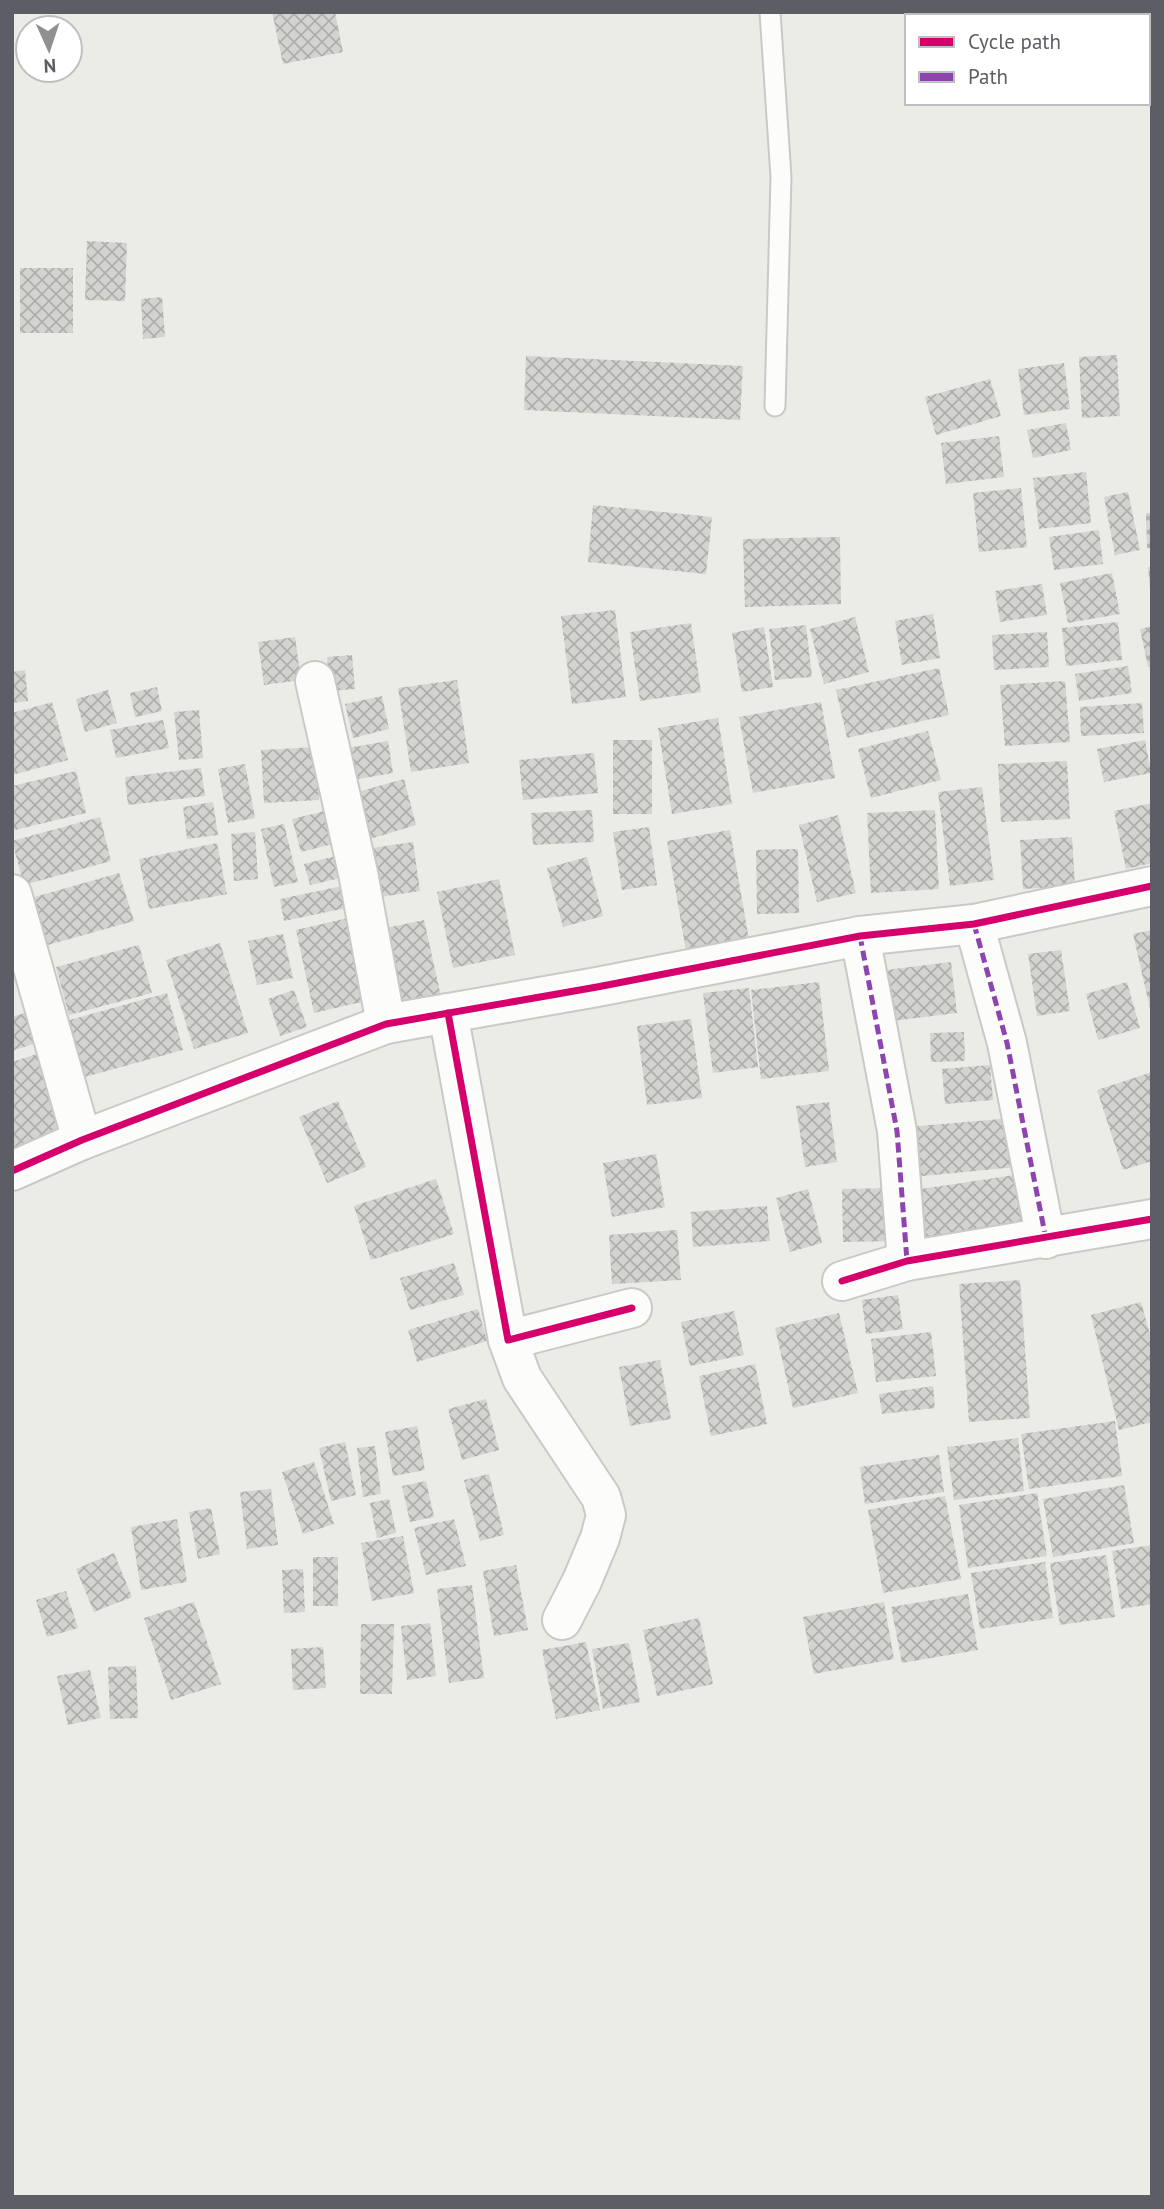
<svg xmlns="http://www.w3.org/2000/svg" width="1164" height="2209" viewBox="0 0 1164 2209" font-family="'PT Sans',sans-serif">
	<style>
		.building { fill: url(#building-cross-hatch) }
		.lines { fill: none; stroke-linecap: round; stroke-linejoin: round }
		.lane-casing { stroke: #c9c9c9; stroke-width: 23 }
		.street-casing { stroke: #c9c9c9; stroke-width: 42 }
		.lane { stroke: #fcfcfb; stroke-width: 19 }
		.street { stroke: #fcfcfb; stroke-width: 38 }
		.quiet { stroke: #8e44ad; stroke-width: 5; stroke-dasharray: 10 5; stroke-linecap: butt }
		.cycleway-casing { stroke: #fff; stroke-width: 11 }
		.cycleway { stroke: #d6006c; stroke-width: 7 }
	</style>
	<defs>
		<pattern id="building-cross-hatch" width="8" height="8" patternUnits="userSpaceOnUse" patternTransform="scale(1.75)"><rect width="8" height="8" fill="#d3d3d0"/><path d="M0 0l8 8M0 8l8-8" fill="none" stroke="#aeaeac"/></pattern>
	</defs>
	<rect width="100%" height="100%" fill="#ecece7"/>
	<g class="building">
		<path d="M272 12H335L343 52 283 64Z"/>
		<path d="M87 241 127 243 125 301 85 300Z"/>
		<rect x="20" y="268" width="53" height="65"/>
		<path d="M162 297 165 337 143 339 141 299Z"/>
		<path d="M1117 355 1120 416 1082 418 1079 357Z"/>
		<path d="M526 356 743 366 740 420 524 410Z"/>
		<path d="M1064 363 1070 409 1024 415 1018 369Z"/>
		<path d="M990 379 1001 416 936 435 925 397Z"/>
		<path d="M1066 423 1071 450 1033 458 1027 430Z"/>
		<path d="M999 436 1004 477 946 484 941 443Z"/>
		<path d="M1086 472 1091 523 1039 529 1033 478Z"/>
		<path d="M1021 488 1027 547 979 552 973 493Z"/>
		<path d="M1128 492 1140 550 1115 555 1104 497Z"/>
		<path d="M593 505 712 517 706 574 588 562Z"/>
		<path d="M1146 513H1152V548H1147Z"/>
		<path d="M1099 530 1103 564 1054 570 1049 537Z"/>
		<path d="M840 537 841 604 745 607 743 539Z"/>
		<path d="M1148 567H1152V589H1150Z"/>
		<path d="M1112 573 1120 614 1068 623 1060 583Z"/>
		<path d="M1042 584 1047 615 1000 622 995 591Z"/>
		<path d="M615 610 626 697 572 704 561 616Z"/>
		<path d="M933 614 940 658 902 665 895 621Z"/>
		<path d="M855 617 869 672 824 684 810 629Z"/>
		<path d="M1118 622 1122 660 1066 666 1062 628Z"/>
		<path d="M691 623 701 692 640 701 630 632Z"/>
		<path d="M806 625 812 677 775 680 769 629Z"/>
		<path d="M1152 626V667H1148L1140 629Z"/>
		<path d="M764 627 773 687 742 692 732 633Z"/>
		<path d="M1047 632 1049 667 994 670 992 635Z"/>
		<path d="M295 637 301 680 264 685 258 642Z"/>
		<path d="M352 655 355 689 330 691 327 657Z"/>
		<path d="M1128 666 1132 693 1079 701 1075 674Z"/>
		<path d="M939 668 949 715 847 738 836 690Z"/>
		<path d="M25 670 28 701 12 703V672Z"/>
		<path d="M457 680 469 763 411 772 398 688Z"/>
		<path d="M1065 681 1070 742 1005 746 1000 685Z"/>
		<path d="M157 687 162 711 135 717 130 693Z"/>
		<path d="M108 690 117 723 85 732 76 699Z"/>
		<path d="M382 696 389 729 353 738 345 704Z"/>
		<path d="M52 702 68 760 12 775V713Z"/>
		<path d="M821 702 835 778 753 793 739 717Z"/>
		<path d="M1142 703 1144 733 1081 736 1080 707Z"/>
		<path d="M199 710 203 758 179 760 174 712Z"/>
		<path d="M718 718 732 804 672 814 658 728Z"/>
		<path d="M163 720 169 748 116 758 110 730Z"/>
		<path d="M928 731 941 780 871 798 858 749Z"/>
		<rect x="613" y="740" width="39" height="74"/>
		<path d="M1145 740 1151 773 1104 782 1097 749Z"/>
		<path d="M388 741 393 773 341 782 336 750Z"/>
		<path d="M316 747 319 800 264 803 261 750Z"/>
		<path d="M594 753 598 793 523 800 519 760Z"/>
		<path d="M1067 761 1070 819 1001 822 998 764Z"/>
		<path d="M245 764 255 818 228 823 218 769Z"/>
		<path d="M201 768 205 796 128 805 125 777Z"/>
		<path d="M76 771 86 813 15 830 12 820V786Z"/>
		<path d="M404 779 416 825 357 843 343 796Z"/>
		<path d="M982 787 994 880 950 886 938 792Z"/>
		<path d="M213 802 218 835 187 839 183 807Z"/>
		<path d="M1152 803V863L1126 869 1114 811Z"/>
		<path d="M329 810 337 843 301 852 292 819Z"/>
		<path d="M592 810 594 842 533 845 531 813Z"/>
		<path d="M935 810 939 889 871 893 867 813Z"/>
		<path d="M838 815 856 893 817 902 799 825Z"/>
		<path d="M100 817 111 861 24 885 12 841Z"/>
		<path d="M284 824 298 882 274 887 261 829Z"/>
		<path d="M649 827 657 885 622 890 613 832Z"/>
		<path d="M730 830 749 940 686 951 667 841Z"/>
		<path d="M255 832 258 879 234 881 231 834Z"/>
		<path d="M1072 837 1075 886 1023 889 1020 840Z"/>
		<path d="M413 842 420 891 380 897 372 848Z"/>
		<path d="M217 843 227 894 149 909 139 859Z"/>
		<path d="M798 849 799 913 757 914 756 850Z"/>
		<path d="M340 855 345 877 310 885 304 864Z"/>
		<path d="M587 857 603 916 563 927 547 868Z"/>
		<path d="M119 873 134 921 37 948 24 900Z"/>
		<path d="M499 879 515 955 453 968 437 892Z"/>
		<path d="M347 885 351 907 284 921 280 899Z"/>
		<path d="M361 915 379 998 314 1013 296 930Z"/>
		<path d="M424 920 442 1001 393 1011 376 930Z"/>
		<path d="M1152 930V1013H1151L1133 934Z"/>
		<path d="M283 934 293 978 257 985 248 941Z"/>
		<path d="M220 943 248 1033 194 1049 166 960Z"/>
		<path d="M139 945 152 993 69 1015 56 967Z"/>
		<path d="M1061 950 1070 1011 1037 1016 1028 954Z"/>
		<path d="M951 962 957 1013 892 1021 886 970Z"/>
		<path d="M819 982 829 1071 761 1079 751 990Z"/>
		<path d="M1127 982 1140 1028 1098 1040 1086 994Z"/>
		<path d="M749 988 758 1067 713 1073 703 993Z"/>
		<path d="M294 990 307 1027 280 1036 268 999Z"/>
		<path d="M167 993 183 1050 74 1080 59 1023Z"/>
		<path d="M25 1013 36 1043 12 1051V1017Z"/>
		<path d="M691 1019 702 1098 647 1105 637 1026Z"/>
		<path d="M964 1032 965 1061 931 1062 930 1033Z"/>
		<path d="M40 1053 69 1138 16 1156 12 1144V1062Z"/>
		<path d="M990 1065 993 1100 945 1104 942 1069Z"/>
		<path d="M1152 1072V1161L1123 1170 1097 1090Z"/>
		<path d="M338 1101 366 1167 327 1183 299 1117Z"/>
		<path d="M829 1102 837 1162 805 1167 796 1106Z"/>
		<path d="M1013 1118 1017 1167 912 1177 908 1127Z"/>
		<path d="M656 1154 665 1207 612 1217 603 1163Z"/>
		<path d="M1021 1174 1029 1225 916 1242 908 1191Z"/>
		<path d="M436 1179 454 1234 371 1260 354 1206Z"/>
		<path d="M896 1188 897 1241 843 1242 842 1189Z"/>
		<path d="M808 1189 822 1243 790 1252 776 1198Z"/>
		<path d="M767 1206 770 1241 693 1247 691 1212Z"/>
		<path d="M677 1230 681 1280 612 1284 609 1235Z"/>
		<path d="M454 1263 464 1295 410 1310 400 1278Z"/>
		<path d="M1020 1280 1030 1418 969 1422 959 1284Z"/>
		<path d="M898 1295 903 1329 866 1334 862 1300Z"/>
		<path d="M1141 1302 1152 1342V1422L1119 1430 1091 1315Z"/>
		<path d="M478 1309 487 1341 417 1362 408 1330Z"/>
		<path d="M734 1311 744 1355 690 1366 681 1322Z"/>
		<path d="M839 1313 858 1393 793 1408 775 1328Z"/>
		<path d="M931 1332 936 1376 876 1382 871 1339Z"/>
		<path d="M660 1360 671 1419 630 1426 619 1367Z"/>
		<path d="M755 1364 767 1424 711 1436 699 1376Z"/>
		<path d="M933 1386 935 1408 882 1414 879 1394Z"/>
		<path d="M486 1399 499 1450 462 1460 448 1409Z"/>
		<path d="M1115 1421 1122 1476 1029 1489 1021 1434Z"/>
		<path d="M417 1426 425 1470 393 1476 385 1432Z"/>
		<path d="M1018 1438 1024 1491 954 1500 947 1447Z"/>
		<path d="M345 1442 356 1495 331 1501 319 1448Z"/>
		<path d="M375 1446 381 1494 363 1497 357 1448Z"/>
		<path d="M939 1455 944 1492 865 1504 860 1467Z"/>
		<path d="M314 1462 334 1524 303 1534 282 1472Z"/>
		<path d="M489 1474 504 1535 480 1541 464 1480Z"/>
		<path d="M426 1481 434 1517 410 1522 402 1486Z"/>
		<path d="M1124 1485 1134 1543 1053 1557 1043 1499Z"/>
		<path d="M271 1489 278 1545 247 1549 240 1492Z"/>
		<path d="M1037 1493 1047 1556 968 1568 959 1505Z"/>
		<path d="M945 1496 961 1579 883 1593 868 1510Z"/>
		<path d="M389 1499 396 1533 377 1538 370 1503Z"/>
		<path d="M211 1508 220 1554 198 1559 189 1512Z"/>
		<path d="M177 1519 187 1582 141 1590 131 1527Z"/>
		<path d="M454 1519 466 1566 426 1575 414 1528Z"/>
		<path d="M403 1536 414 1593 372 1601 361 1543Z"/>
		<path d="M1152 1545V1604L1121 1609 1112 1551Z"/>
		<path d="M114 1553 132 1597 94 1612 76 1569Z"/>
		<path d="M1106 1555 1115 1617 1060 1625 1050 1563Z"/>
		<rect x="313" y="1557" width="25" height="49"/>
		<path d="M1045 1562 1053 1618 980 1629 971 1573Z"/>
		<path d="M516 1565 528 1630 494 1636 483 1571Z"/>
		<path d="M303 1569 305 1612 284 1613 282 1570Z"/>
		<path d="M472 1585 484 1678 449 1683 437 1589Z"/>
		<path d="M66 1591 78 1628 47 1637 36 1600Z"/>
		<path d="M968 1594 978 1650 902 1663 891 1607Z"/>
		<path d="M194 1602 221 1684 171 1700 144 1618Z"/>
		<path d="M884 1602 894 1659 814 1674 803 1617Z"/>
		<path d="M699 1618 713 1684 657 1696 643 1630Z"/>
		<path d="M430 1623 436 1676 407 1680 401 1626Z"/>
		<path d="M361 1624H394L392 1694H360Z"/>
		<path d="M586 1642 600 1710 556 1719 542 1650Z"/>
		<path d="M629 1643 640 1702 603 1709 592 1649Z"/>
		<path d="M323 1647 326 1688 293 1690 291 1649Z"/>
		<path d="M136 1666 138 1718 110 1719 108 1667Z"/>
		<path d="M90 1670 101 1718 68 1725 57 1676Z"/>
	</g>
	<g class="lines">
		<g class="lane-casing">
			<path id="lane" d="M770 12 781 177 775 406"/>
		</g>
		<g class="street-casing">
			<g id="street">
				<path d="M315 681 358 873 386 1024"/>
				<path d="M12 894 82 1140"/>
				<path d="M974 924 1007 1043 1046 1239"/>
				<path d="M860 936 897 1131 907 1261"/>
				<path d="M448 1013 508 1340 632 1308"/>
				<path d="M12 1171 82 1140 386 1024 597 987 860 936 974 924 1152 886"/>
				<path d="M842 1281 907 1261 1152 1219"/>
				<path d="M508 1340 522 1378 601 1497 606 1515 600 1538 582 1581 562 1620"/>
			</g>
		</g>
		<use href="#lane" class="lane"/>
		<use href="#street" class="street"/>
		<g class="quiet">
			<path d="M974 924 1007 1043 1046 1239"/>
			<path d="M860 936 897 1131 907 1261"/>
		</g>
		<g class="cycleway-casing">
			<g id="cycleway">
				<path d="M448 1013 508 1340 632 1308"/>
				<path d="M12 1171 82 1140 386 1024 597 987 860 936 974 924 1152 886"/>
				<path d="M842 1281 907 1261 1152 1219"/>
			</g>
		</g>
		<use href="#cycleway" class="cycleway"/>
	</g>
	<rect width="1164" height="2209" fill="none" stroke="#5d5e65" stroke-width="28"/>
	<rect x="905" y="14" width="245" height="91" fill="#ffffff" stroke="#bebfc1" stroke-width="2"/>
	<rect x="919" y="37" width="35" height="10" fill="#d6006c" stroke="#bebfc1" stroke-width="2"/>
	<text x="968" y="49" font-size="21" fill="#5d5e65">Cycle path</text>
	<rect x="919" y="72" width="35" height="10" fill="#8e44ad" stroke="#bebfc1" stroke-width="2"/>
	<text x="968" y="84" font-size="21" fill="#5d5e65">Path</text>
	<g transform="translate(49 49) rotate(177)"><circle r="33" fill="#ffffff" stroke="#bebfc1" stroke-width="2"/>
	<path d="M0-5L12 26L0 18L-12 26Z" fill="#8f9092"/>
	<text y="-10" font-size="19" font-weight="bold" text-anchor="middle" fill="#5d5e65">N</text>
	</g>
</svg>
